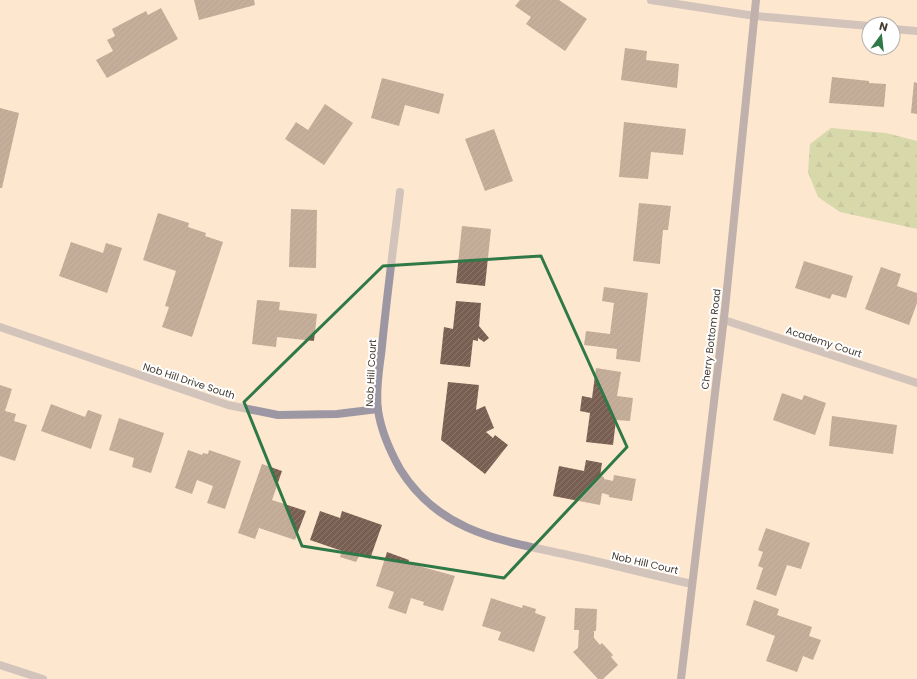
<svg xmlns="http://www.w3.org/2000/svg" width="917" height="679" viewBox="0 0 917 679" font-family="Poppins,sans-serif">
	<style>
		.forest { fill: url(#forest-firs) }
		.building { fill: url(#building-hatch) }
		.lines { fill: none; stroke-linecap: round; stroke-linejoin: round }
		.minor { stroke: #9d97a3; stroke-width: 8 }
		.secondary { stroke: #786f80; stroke-width: 8 }
		.marked { fill: none; stroke: #2e7947; stroke-width: 3; stroke-linejoin: round }
		.labels { text-anchor: middle; dominant-baseline: central; stroke-width: 4; stroke-linejoin: round; paint-order: stroke }
		.street-label { font-size: 10px; fill: #433a30; stroke: #fff }
	</style>
	<defs>
		<pattern id="forest-firs" width="22" height="20" patternUnits="userSpaceOnUse"><rect width="22" height="20" fill="#acc77e"/><path d="M5 1l3.5 6h-7zM16 11l3.5 6h-7z" fill="#8ea368"/></pattern>
		<pattern id="building-hatch" width="6" height="6" patternUnits="userSpaceOnUse"><rect width="6" height="6" fill="#795f51"/><path d="M-1 1l2-2M0 6l6-6M5 7l2-2" fill="none" stroke="#8c786d"/></pattern>
	</defs>
	<rect width="100%" height="100%" fill="#fde7cf"/>
	<path class="forest" d="M831 128 886 133 917 141V229L840 212 818 197 808 172 810 144Z"/>
	<g class="building">
		<path d="M194 0H254L255 5 199 20Z"/>
		<path d="M520 0H559L587 19 565 51 526 24 531 17 515 6Z"/>
		<path d="M161 8 178 39 107 78 96 60 113 51 107 40 115 36 112 29 146 11 148 15Z"/>
		<path d="M625 48 647 51 646 60 679 64 677 88 621 80Z"/>
		<path d="M832 77 869 81V83L886 84 884 107 829 103Z"/>
		<path d="M382 78 444 94 439 114 405 105 399 126 371 118Z"/>
		<path d="M914 82 917 83V114L911 113Z"/>
		<path d="M325 104 353 123 324 165 285 139 296 122 308 130Z"/>
		<path d="M0 108 19 113 2 188H0Z"/>
		<path d="M624 122 686 129 683 155 651 152 648 179 619 177Z"/>
		<path d="M494 129 513 181 485 191 465 139Z"/>
		<path d="M639 203 671 206 668 230H663L660 264 633 261Z"/>
		<path d="M291 209 317 210 316 268 289 267Z"/>
		<path d="M158 213 189 223 188 227 206 233 205 236 223 242 192 337 162 327 169 307 165 306 176 271 143 260Z"/>
		<path d="M462 226 491 229 485 286 456 283Z"/>
		<path d="M71 242 103 253 106 243 122 248 107 293 59 276Z"/>
		<path d="M804 261 853 276 846 298 832 294 830 299 795 288Z"/>
		<path d="M881 267 901 274 897 286 917 293V303L909 325 865 309Z"/>
		<path d="M604 287 648 293 640 362 616 359 617 349 584 345 586 331 610 334 614 303 602 301Z"/>
		<path d="M257 300 280 302 279 310 317 314 314 341 277 337 276 347 252 344Z"/>
		<path d="M456 301 481 303 479 326 489 338 484 342 478 338V341L473 340 470 367 440 364 444 327 453 329Z"/>
		<path d="M596 368 621 372 617 396 633 398 630 421 616 420 613 445 586 442 590 413 580 411 582 396 592 398Z"/>
		<path d="M448 382 479 385 476 410 485 406 494 428 486 432 493 438 495 435 508 445 485 474 441 440Z"/>
		<path d="M0 385 12 389 5 411 16 414 14 421 27 425 15 461 0 456Z"/>
		<path d="M782 393 802 400 804 395 826 403 815 435 773 420Z"/>
		<path d="M51 404 85 417 88 410 102 415 91 449 41 431Z"/>
		<path d="M832 416 897 425 893 454 829 446Z"/>
		<path d="M119 418 164 433 151 473 132 467 134 458 109 450Z"/>
		<path d="M188 450 202 455 203 453 208 454 209 450 241 461 225 509 207 503 213 486 197 480 192 494 175 488Z"/>
		<path d="M586 460 602 463 600 476 604 477V479L613 481 614 475 636 479 632 501 609 497V495L602 493 600 505 553 496 559 466 584 471Z"/>
		<path d="M262 464 282 471 272 500 306 511 295 540 259 528 255 539 238 533Z"/>
		<path d="M320 511 340 518 342 511 382 525 370 559 359 556 356 562 340 557 342 551 310 540Z"/>
		<path d="M766 528 810 543 801 569 787 565 776 596 756 589 763 568 758 566 763 552 758 550Z"/>
		<path d="M387 552 409 560 408 563 455 576 443 611 423 605 424 602 411 598 406 614 388 608 394 592 376 586Z"/>
		<path d="M491 598 522 608 523 605 536 609 535 613 546 617 534 652 498 640 501 632 482 626Z"/>
		<path d="M754 600 779 609 777 615 812 627 809 636 821 640 813 660 803 656 797 672 766 661 775 636 746 625Z"/>
		<path d="M575 608 597 609 596 631H594V638L600 645 602 643 613 655 611 657 618 665 603 679H598L573 652 578 648 579 630H574Z"/>
	</g>
	<g class="lines">
		<g class="minor">
			<path d="M651 0 755 16 869 26"/>
			<path d="M893 29 917 31"/>
			<path d="M400 192C394 243 387 294 382 346 380 366 375 389 378 410 381 431 390 451 400 469 440 534 505 541 573 556 613 565 652 575 692 584"/>
			<path d="M724 320 917 383"/>
			<path d="M0 327 228 405 278 415 337 414 378 409"/>
			<path d="M0 665 43 679"/>
		</g>
		<path class="secondary" d="M681 679 725 309 756 0"/>
	</g>
	<path d="M0 0H917V679H0ZM541 256 627 447 504 578 302 546 244 402 383 266Z" fill="#fde7cf" fill-opacity=".55" fill-rule="evenodd"/>
	<path class="marked" d="M541 256 627 447 504 578 302 546 244 402 383 266Z"/>
	<g class="labels">
		<g class="street-label">
			<text transform="translate(711 339) rotate(-83)">Cherry Bottom Road</text>
			<text transform="translate(824 342) rotate(18)">Academy Court</text>
			<text transform="translate(371 373) rotate(-87)">Nob Hill Court</text>
			<text transform="translate(189 381) rotate(18)">Nob Hill Drive South</text>
			<text transform="translate(645 563) rotate(13)">Nob Hill Court</text>
		</g>
	</g>
	<g transform="translate(881 36) rotate(15)"><circle r="19" fill="#ffffff" stroke="#b4b0ac"/>
	<path d="M0-3L7 15L0 10L-7 15Z" fill="#2e7947"/>
	<text y="-6" font-size="11" font-weight="bold" text-anchor="middle" fill="#433a30">N</text>
	</g>
</svg>
